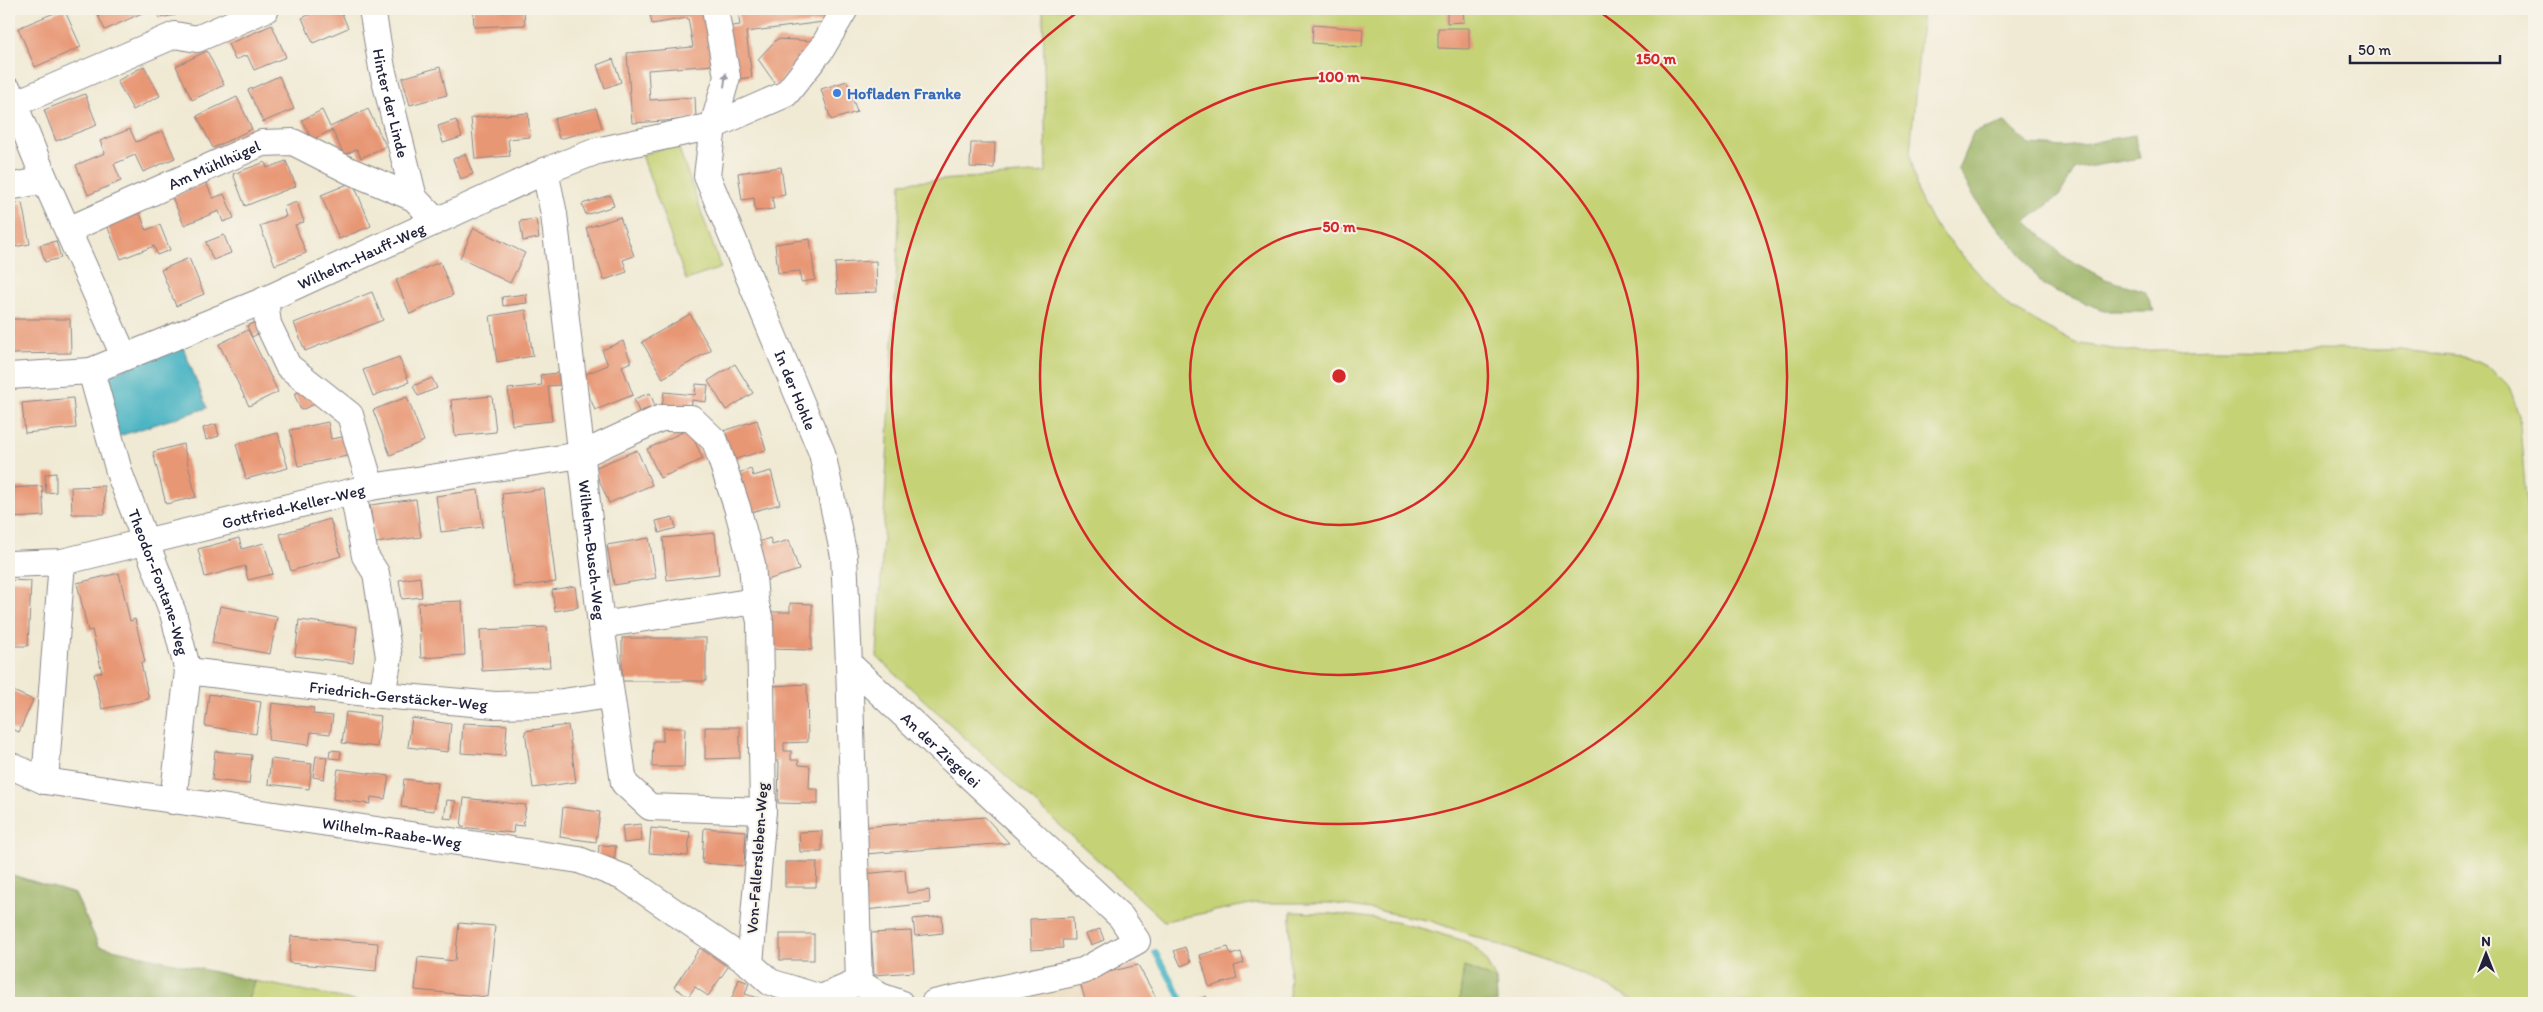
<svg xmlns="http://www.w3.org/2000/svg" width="2543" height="1012" viewBox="0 0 2543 1012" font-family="Itim,sans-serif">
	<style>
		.built { fill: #e9d9ba }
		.green { fill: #c5d274; stroke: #747a58 }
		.forest { fill: #9cb466; stroke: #5f6b50 }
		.water { fill: #46b3c2; stroke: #346a7e }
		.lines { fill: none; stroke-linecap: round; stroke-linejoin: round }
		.stream { stroke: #46b3c2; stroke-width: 6 }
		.building { fill: #e89774 }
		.minor-casing { stroke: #898688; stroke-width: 28 }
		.minor { stroke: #fff; stroke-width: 26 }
		.oneway { fill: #9c9ca7 }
		.ring { fill: none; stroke: #d62828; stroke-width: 2.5 }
		.shop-dot { fill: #3f7fe0; stroke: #f7f3e8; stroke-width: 2 }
		.labels { text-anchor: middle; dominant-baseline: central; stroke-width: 4; stroke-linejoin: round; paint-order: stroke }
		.shop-label { font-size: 16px; font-weight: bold; fill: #366cbe; stroke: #f7f3e8; text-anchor: start }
		.street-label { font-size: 16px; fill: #22223b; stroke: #f7f3e8 }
		.centre { fill: #d62828; stroke: #f7f3e8; stroke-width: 2.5 }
		.ring-label { font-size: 15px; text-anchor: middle; font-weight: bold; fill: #d62828; stroke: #f7f3e8; stroke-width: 4; stroke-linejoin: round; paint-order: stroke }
	</style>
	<rect width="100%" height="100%" fill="#f7f3e8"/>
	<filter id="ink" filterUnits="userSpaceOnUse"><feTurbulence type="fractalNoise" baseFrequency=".02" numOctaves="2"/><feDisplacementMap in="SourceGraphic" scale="10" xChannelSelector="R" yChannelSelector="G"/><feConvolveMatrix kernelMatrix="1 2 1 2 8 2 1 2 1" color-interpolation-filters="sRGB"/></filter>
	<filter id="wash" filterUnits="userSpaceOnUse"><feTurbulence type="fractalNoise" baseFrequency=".0096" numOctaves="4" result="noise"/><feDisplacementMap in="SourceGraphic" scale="20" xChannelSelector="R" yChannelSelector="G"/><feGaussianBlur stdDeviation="1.12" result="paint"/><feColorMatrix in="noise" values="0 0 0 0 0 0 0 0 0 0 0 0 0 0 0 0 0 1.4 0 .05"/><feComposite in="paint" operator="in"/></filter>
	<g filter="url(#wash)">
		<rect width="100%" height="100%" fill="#f0ead4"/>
		<path class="built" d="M1138 965 1159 1003H993L1069 988 1067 982Z"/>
		<g class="green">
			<path d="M1043 9H1942L1941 12 1923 9 1910 153 1918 194 1932 222 2009 307 2075 343 2126 351 2218 348 2400 350 2463 356 2491 368 2507 384 2519 415 2534 595V1003H1640L1584 975 1431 921 1370 909 1330 903H1256L1164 921 877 657 901 183 1046 172Z"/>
			<path d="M677 143 721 268 686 280 642 155Z"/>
			<path d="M1291 912C1343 913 1397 919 1447 936 1454 938 1465 940 1472 945 1484 954 1489 967 1496 980L1464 966 1459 1003H1289Z"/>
			<path d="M254 981 367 1003H247Z"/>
		</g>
		<g class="forest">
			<path d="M2005 122 2030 145 2066 147 2134 135 2140 158 2075 169 2059 196 2026 221 2064 257 2105 279 2145 291 2154 311H2105L2044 286 2019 252 1981 208 1958 169 1973 133Z"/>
			<path d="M9 874 75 894 99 946 254 981 247 1003H9Z"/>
			<path d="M1464 966 1496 980 1497 1003H1459Z"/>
		</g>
		<path class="water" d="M183 347 207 408 119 436 106 389 112 373Z"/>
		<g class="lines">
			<path class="stream" d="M1155 952 1184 1003"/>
		</g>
		<g id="blocks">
			<g class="building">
				<path d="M64 9 81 47 35 67 18 28Z"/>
				<path d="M95 9H143L144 12 105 30Z"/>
				<path d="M157 9H175L176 15 159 18Z"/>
				<path d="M322 9H340L348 28 313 43 302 18Z"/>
				<path d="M473 9H524L525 25 474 27Z"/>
				<path d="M649 9H706L715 65 648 70 650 100 695 97 696 119 632 123 627 53 693 47 688 18 652 24Z"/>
				<path d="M756 9H829L831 21 746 32 752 77 732 80 725 27 740 25 738 11Z"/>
				<path d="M893 9H905L899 14Z"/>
				<path d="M1447 9H1463L1464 22 1447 23Z"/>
				<path d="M272 25 286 57 254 70 247 55 235 60 228 44Z"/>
				<path d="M1313 25 1363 29 1362 47 1312 43Z"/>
				<path d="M1438 28H1469V49L1438 48Z"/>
				<path d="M777 39 814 41 777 86 758 59Z"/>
				<path d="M207 51 224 85 192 100 176 66Z"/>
				<path d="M613 59 621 82 605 88 597 65Z"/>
				<path d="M144 66 160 96 133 110 117 81Z"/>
				<path d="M440 67 447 95 410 105 402 78Z"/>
				<path d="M279 76 294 109 263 122 248 90Z"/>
				<path d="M847 81 857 112 831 120 821 89Z"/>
				<path d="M85 94 97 125 56 141 44 110Z"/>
				<path d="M237 97 252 129 213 148 197 116Z"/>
				<path d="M596 108 602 128 559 139 554 119Z"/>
				<path d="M368 109 386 146 361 158 357 149 344 155 332 130 312 140 302 120 322 110 330 127Z"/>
				<path d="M528 113 530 137 508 139 510 156 475 159 471 118Z"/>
				<path d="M456 120 462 137 443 143 438 126Z"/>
				<path d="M130 129 136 142 163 131 175 158 143 172 135 155 114 164 121 181 88 195 76 165 105 153 100 141Z"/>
				<path d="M971 143H995L994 168 970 167Z"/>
				<path d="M465 154 473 174 461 179 453 159Z"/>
				<path d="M286 161 296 186 245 206 233 174 265 162 267 168Z"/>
				<path d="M781 167 785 195 772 197 774 209 755 211 754 198 742 200 738 173Z"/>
				<path d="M353 182 371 226 339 239 321 195Z"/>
				<path d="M206 183 213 198 224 194 234 218 223 222 219 211 184 225 172 197Z"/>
				<path d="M610 195 614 206 586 215 582 204Z"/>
				<path d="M297 202 304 222 295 225 306 253 275 265 260 226 286 216 283 207Z"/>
				<path d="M22 203 30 244 9 248V205Z"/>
				<path d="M140 213 146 230 160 225 170 250 157 255 154 246 121 259 107 226Z"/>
				<path d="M620 217 634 256 623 260 627 272 604 280 586 228Z"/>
				<path d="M536 219 539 238 523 241 520 221Z"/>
				<path d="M474 228 525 253 510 283 460 258Z"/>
				<path d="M224 235 231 253 213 260 206 242Z"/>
				<path d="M810 239 815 280 801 282 800 271 778 273 775 244Z"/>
				<path d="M56 241 61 258 45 262 40 245Z"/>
				<path d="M189 258 204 294 176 306 161 270Z"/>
				<path d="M876 261 877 292 837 294 835 263Z"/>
				<path d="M440 262 453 295 410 314 396 280Z"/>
				<path d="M372 292 383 320 305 351 294 323Z"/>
				<path d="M526 294 527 303 503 306 502 297Z"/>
				<path d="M526 310 533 356 497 362 490 316Z"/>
				<path d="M690 314 711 350 663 378 642 342Z"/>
				<path d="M9 319H70L71 353 9 354Z"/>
				<path d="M258 321 262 332 252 337 247 326Z"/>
				<path d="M248 330 278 392 249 406 219 344Z"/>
				<path d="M623 341 631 362 622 366 633 395 595 410 581 376 608 365 602 350Z"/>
				<path d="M399 357 409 382 373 396 363 370Z"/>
				<path d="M735 364 753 393 726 410 708 381Z"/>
				<path d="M558 373 560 385 548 386 552 421 512 425 508 389 542 385 540 375Z"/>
				<path d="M432 378 437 388 418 396 413 386Z"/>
				<path d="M696 384 708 385 706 402 692 400 691 410 662 407 664 392 695 395Z"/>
				<path d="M309 387 317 403 301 410 294 394Z"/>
				<path d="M650 393 655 406 639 412 634 399Z"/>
				<path d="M492 396 496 432 455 436 451 400Z"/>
				<path d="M407 397 424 441 390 455 373 410Z"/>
				<path d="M73 398 76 428 25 433 22 403Z"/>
				<path d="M757 420 766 450 729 461 720 432Z"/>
				<path d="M328 422 331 439 348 436 352 455 298 466 290 430Z"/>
				<path d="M216 424 219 436 206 440 203 428Z"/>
				<path d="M689 429 703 459 660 478 647 449Z"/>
				<path d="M278 433 288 468 246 479 236 444Z"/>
				<path d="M183 444 196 497 166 504 153 452Z"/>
				<path d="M637 450 652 485 609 503 594 468Z"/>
				<path d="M751 469 753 476 771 471 780 504 747 513 730 475Z"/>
				<path d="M56 473V492L46 493 45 474Z"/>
				<path d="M42 486 44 516 12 518 10 488Z"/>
				<path d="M104 486 105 514H72L71 487Z"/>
				<path d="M544 489 556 582 514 587 502 494Z"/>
				<path d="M478 490 483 527 441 532 436 496Z"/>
				<path d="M416 499 421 537 375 543 370 505Z"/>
				<path d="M673 517 676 528 659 533 656 521Z"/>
				<path d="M330 519 341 556 291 571 280 534Z"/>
				<path d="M715 533 719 574 667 580 663 538Z"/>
				<path d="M239 538 242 549 264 543 273 574 248 580 245 566 205 577 198 549Z"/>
				<path d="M649 538 656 578 614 585 607 545Z"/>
				<path d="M770 538 772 545 789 540 799 570 767 580 755 543Z"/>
				<path d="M119 573 130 621 135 619 145 662 141 663 149 699 102 709 94 674 102 672 92 630 88 631 77 583Z"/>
				<path d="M420 577 422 597 402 599 399 580Z"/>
				<path d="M9 580 31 581 28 646H9Z"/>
				<path d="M575 586 578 607 555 611 552 590Z"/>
				<path d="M462 601 465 655 421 658 418 603Z"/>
				<path d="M790 603 812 604V650L767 649V612H790Z"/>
				<path d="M220 606 277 617 270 654 212 643Z"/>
				<path d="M299 620 357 627 353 663 295 656Z"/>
				<path d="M547 627 550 667 482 671 480 630Z"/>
				<rect x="622" y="638" width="84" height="43"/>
				<path d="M807 684 808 742 784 743V751H791V760H798L799 765 810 766 809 789H818V804L778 803 779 761H768L772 686Z"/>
				<path d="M9 689 33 700 19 732 9 728Z"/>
				<path d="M209 694 261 702 256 734 205 726Z"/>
				<path d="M272 703 314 708 313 714 333 716 330 734 311 732 309 745 268 740Z"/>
				<path d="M346 712 381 716 377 747 342 743Z"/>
				<path d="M412 718 451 724 448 752 408 747Z"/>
				<path d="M463 723 507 725 505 756 461 753Z"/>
				<path d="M568 725 576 782 533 788 525 731Z"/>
				<path d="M705 727H740V758L705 759Z"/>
				<path d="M663 728H685L684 767H652L653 741H663Z"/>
				<path d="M330 750 341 751 340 759 329 758Z"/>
				<path d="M215 751 252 755 249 784 212 780Z"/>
				<path d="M316 756 327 757 324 779 313 777Z"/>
				<path d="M271 759 312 764 309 789 268 784Z"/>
				<path d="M338 769 389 776 385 799 371 797 370 804 333 799Z"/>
				<path d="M404 779 438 783 434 811 401 807Z"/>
				<path d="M464 798 526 805 523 826 514 825 513 833 461 827Z"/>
				<path d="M447 800 456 801 453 819 444 818Z"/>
				<path d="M563 807 600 812 596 842 560 837Z"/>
				<path d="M985 817 1009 843 865 854 863 827Z"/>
				<path d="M641 824 642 841 624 843 622 826Z"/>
				<path d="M651 828 690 832 688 856 649 853Z"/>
				<path d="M704 828 746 831 744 866 702 863Z"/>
				<path d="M822 831V852H800L799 832Z"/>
				<path d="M599 845 616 846 614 862 598 861Z"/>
				<path d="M785 862H817L816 887H785Z"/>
				<path d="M905 870 907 893 929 890 930 903 866 910 862 874Z"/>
				<path d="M942 916 943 933 915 936 913 919Z"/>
				<path d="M1073 917 1074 940H1062L1063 948 1031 950 1030 919Z"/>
				<path d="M459 923 495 926 488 997 415 990 418 957 455 961Z"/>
				<path d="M1100 929 1104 940 1091 945 1086 934Z"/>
				<path d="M911 931 914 972 874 975 871 933Z"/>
				<rect x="780" y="934" width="34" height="26"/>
				<path d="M291 936 378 943 376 971 289 963Z"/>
				<path d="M1185 947 1191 962 1181 966 1174 951Z"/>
				<path d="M1228 947 1231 955 1241 952 1244 963 1234 966 1237 979 1209 987 1200 955Z"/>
				<path d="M700 948 728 967 708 996 695 987 688 997 674 987Z"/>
				<path d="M1138 965 1159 1003H1086L1079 979Z"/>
				<path d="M739 979 749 983 745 994 765 1000 764 1003H730Z"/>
				<path d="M1206 996 1210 1003H1200L1198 1000Z"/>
			</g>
		</g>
	</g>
	<g filter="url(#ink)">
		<use href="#blocks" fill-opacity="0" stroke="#898688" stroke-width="1"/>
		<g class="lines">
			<g class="minor-casing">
				<g id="minor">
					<path id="s1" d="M372 9 382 68 414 198"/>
					<path id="s2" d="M715 9 727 77 713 126 707 176 822 453 844 556 849 664"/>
					<path d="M9 91 45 180 124 356"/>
					<path d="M14 104 175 35 197 39 266 9"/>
					<path id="s3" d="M545 171 554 214 601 625 624 783 650 807 763 811"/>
					<path d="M9 187 45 180"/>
					<path id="s4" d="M68 230 262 143 293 142 348 170 414 198 436 221"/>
					<path d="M265 300 268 324 288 366 350 415 371 487"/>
					<path id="s5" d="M91 371 120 475 173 613 188 671 173 801"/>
					<path id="s6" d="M9 376 91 371 265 300 545 171 597 151 713 126 786 94 821 50 845 9"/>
					<path d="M353 492 365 556 376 573 389 657 382 695"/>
					<path id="s7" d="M9 564 62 562 371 487 581 455 661 418H691L715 441 737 507 752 564 755 601 760 621 763 811 750 964"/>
					<path d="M601 625 755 601"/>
					<path id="s8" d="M188 671 382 695 495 705 549 704 610 695"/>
					<path id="s9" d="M9 765 45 781 579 860 625 878 750 964 770 982 821 998 859 982"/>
					<path d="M45 781 62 562"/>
					<path id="s10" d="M859 982 849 664 1121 917 1137 941 1083 971 934 1003"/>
					<path d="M859 982 880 996 900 1003"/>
				</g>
			</g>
			<use href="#minor" class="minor"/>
		</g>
		<defs><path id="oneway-solid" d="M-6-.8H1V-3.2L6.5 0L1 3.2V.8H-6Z" transform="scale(1.25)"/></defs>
		<use class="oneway" href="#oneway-solid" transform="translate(725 80) rotate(-82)"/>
	</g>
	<g class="ring">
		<circle cx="1339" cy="376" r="149"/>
		<circle cx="1339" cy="376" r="299"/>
		<path d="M1596 9A448 448 0 1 1 1082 9"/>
	</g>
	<circle class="shop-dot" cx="837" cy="93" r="5"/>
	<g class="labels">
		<g class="shop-label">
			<text x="847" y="93">Hofladen Franke</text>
		</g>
		<g class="street-label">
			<text stroke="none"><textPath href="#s1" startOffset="96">Hinter der Linde</textPath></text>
			<text stroke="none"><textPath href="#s4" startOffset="160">Am Mühlhügel</textPath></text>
			<text stroke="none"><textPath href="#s6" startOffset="376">Wilhelm-Hauff-Weg</textPath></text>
			<text stroke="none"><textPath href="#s2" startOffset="402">In der Hohle</textPath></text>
			<text stroke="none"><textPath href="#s7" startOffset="291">Gottfried-Keller-Weg</textPath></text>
			<text stroke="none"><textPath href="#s3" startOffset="382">Wilhelm-Busch-Weg</textPath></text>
			<text stroke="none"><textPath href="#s5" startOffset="222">Theodor-Fontane-Weg</textPath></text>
			<text stroke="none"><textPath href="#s8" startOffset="212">Friedrich-Gerstäcker-Weg</textPath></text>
			<text stroke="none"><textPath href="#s10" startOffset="444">An der Ziegelei</textPath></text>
			<text stroke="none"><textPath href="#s9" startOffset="390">Wilhelm-Raabe-Weg</textPath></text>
			<text transform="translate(757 858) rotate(-86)">Von-Fallersleben-Weg</text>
		</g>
	</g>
	<circle cx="1339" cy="376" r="8" class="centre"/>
	<g class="ring-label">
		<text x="1656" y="64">150 m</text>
		<text x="1339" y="82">100 m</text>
		<text x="1339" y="232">50 m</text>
	</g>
	<rect width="2543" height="1012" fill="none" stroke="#f7f3e8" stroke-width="30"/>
	<g transform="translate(2486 954)" stroke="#f7f3e8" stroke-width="4" paint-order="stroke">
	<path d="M0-4L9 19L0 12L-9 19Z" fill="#22223b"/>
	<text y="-8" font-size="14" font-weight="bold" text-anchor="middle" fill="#22223b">N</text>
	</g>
	<path d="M2350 55v8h150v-8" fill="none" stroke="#22223b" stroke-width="2.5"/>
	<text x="2358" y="55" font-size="15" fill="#22223b" stroke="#f7f3e8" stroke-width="4" paint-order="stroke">50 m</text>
</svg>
